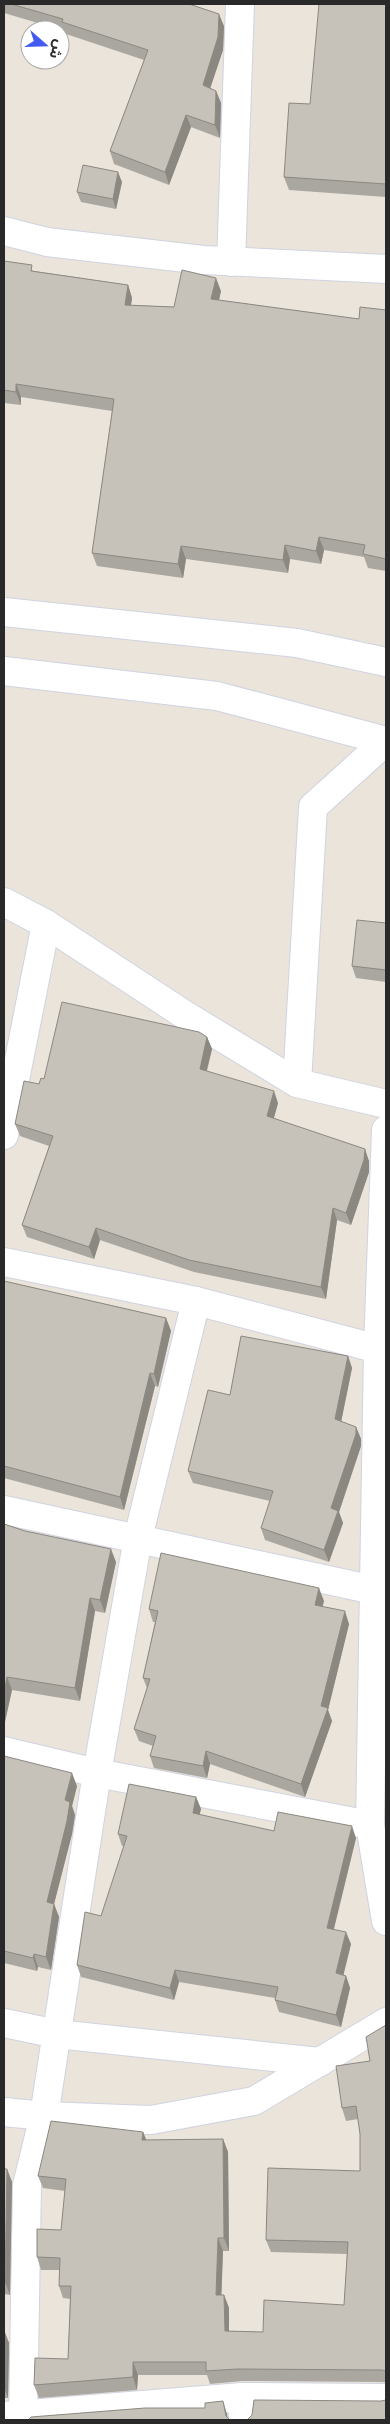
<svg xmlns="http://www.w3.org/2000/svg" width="390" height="2424" viewBox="0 0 390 2424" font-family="'Public Sans','Noto Sans Arabic',sans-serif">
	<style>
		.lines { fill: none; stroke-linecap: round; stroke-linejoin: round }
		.minor-casing { stroke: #d0d3e1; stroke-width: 30 }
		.minor { stroke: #fff; stroke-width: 28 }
		.wall { fill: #aaa7a0 }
		.shaded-wall { fill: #8b8882 }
		.building { fill: #c6c2ba; stroke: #8b8882 }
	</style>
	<rect width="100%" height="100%" fill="#eae4db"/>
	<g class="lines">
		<g class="minor-casing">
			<g id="minor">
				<path d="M4 231 47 242 203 260 386 269"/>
				<path d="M231 262 240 4"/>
				<path d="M4 612 297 643 386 662"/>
				<path d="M4 671 217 696 386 741"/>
				<path d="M4 902 46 924 185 1015 297 1083 386 1104"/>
				<path d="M297 1083 313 807 386 741"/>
				<path d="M386 1130 378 1349 370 1825 386 1921"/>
				<path d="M4 1135 46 924"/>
				<path d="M4 1262 196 1301 378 1349"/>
				<path d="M4 1510 374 1590"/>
				<path d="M4 1751 97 1773 370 1825"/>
				<path d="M4 2023 57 2034 320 2062"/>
				<path d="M4 2112 44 2116 151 2120 254 2101 386 2022"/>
				<path d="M242 2397 243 2420"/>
				<path d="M4 2416 242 2397 386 2398"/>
				<path d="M23 2420 27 2185 44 2116 97 1773 138 1538 196 1301"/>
			</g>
		</g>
		<use href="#minor" class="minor"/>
	</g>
	<g class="wall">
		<path d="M4 4H189L224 26 223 50 210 88 216 91 221 103 220 138 191 127 169 185 114 164 110 151 144 60 66 34 65 31 4 13Z"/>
		<path d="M386 4V197L289 190 284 177 310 104Z"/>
		<path d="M122 182 116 209 81 202 77 192Z"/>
		<path d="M4 261 34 271 128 285 132 298 131 305 174 307 221 291 219 300 359 319 386 310V571L368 568 364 557 324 550 321 564 290 559 288 573 186 559 183 578 97 566 92 553 112 411 21 397V405L4 403Z"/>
		<path d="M386 923V982L356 978 352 966Z"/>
		<path d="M207 1037 212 1049 207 1071 278 1103 274 1118 369 1161V1172L351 1225 337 1220 326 1299 194 1272 100 1240 94 1259 27 1237 22 1225 49 1146 20 1136 15 1124 39 1084 44 1079Z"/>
		<path d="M4 1281 166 1318 171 1331 158 1387 155 1386 124 1510 4 1478Z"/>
		<path d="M348 1356 352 1368 341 1422 356 1427 361 1439V1446L339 1512 343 1523 329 1562 265 1540 261 1528 270 1501 193 1483 188 1471 230 1395Z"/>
		<path d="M4 1524 116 1562 105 1613 95 1611 80 1701 12 1690 4 1726Z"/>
		<path d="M324 1601 322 1606 349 1624 328 1710 332 1721 305 1797 210 1764 207 1778 154 1768 150 1756 153 1746 139 1741 134 1729 147 1688 143 1678 155 1622H153L149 1609Z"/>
		<path d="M4 1756 77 1786 72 1806 75 1815 72 1834 54 1904 59 1917 51 1970 38 1967 37 1971 4 1963Z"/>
		<path d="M196 1797 201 1809 199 1815 274 1831 356 1838 334 1929 351 1944 343 1975 346 1976 350 1988 341 2027 279 2012 275 2000V1998L179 1982 174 2000 81 1977 77 1965 101 1916 124 1846H122L118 1834Z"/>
		<path d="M386 2025V2382L242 2381 210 2384 207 2375H138L137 2390 39 2398 34 2385 68 2359 70 2299 63 2298 59 2286 60 2270H41L37 2257 61 2230 65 2191 43 2188 38 2176 143 2132 146 2140 223 2139 228 2152 229 2251H223L221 2295H224L229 2308V2331L263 2332 344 2305 347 2254 271 2252 266 2240 360 2171V2134L358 2119 346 2121 342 2108 370 2061Z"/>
		<path d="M4 2169H7L12 2182 10 2295 4 2294Z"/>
		<path d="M4 2330 9 2343 8 2398H4Z"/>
	</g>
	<g class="shaded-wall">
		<path d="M219 14 224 26 223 50 207 98 203 85Z"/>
		<path d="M216 91 221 103 220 138 215 125Z"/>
		<path d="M186 115 191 127 169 185 165 172Z"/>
		<path d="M118 172 122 182 116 209 113 199Z"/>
		<path d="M216 278 221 291 216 313 211 299Z"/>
		<path d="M128 285 132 298 129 318 125 305Z"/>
		<path d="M16 384 21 397V405L16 392Z"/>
		<path d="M319 537 324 550 321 564 316 551Z"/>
		<path d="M285 545 290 559 288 573 283 560Z"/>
		<path d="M181 546 186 559 183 578 178 564Z"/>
		<path d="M207 1037 212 1049 204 1081 200 1069Z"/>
		<path d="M274 1091 278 1103 271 1128 267 1116Z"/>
		<path d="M365 1149 369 1161V1172L351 1225 346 1213Z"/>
		<path d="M333 1208 337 1220 326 1299 321 1287Z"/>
		<path d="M96 1228 100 1240 94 1259 89 1247Z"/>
		<path d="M166 1318 171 1331 158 1387 154 1374Z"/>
		<path d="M348 1356 352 1368 339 1432 335 1419Z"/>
		<path d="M150 1373 155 1386 124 1510 120 1497Z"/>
		<path d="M356 1427 361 1439V1446L339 1512 343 1523 329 1562 324 1550 331 1508Z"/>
		<path d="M111 1549 116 1562 105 1613 100 1600Z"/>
		<path d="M319 1588 324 1601 320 1617 315 1605Z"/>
		<path d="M90 1598 95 1611 80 1701 75 1688Z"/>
		<path d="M345 1611 349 1624 328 1710 332 1721 305 1797 301 1784 321 1706Z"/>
		<path d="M7 1677 12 1690 4 1726V1692Z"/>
		<path d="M206 1751 210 1764 207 1778 203 1766Z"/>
		<path d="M72 1773 77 1786 72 1806 75 1815 72 1834 54 1904 59 1917 51 1970 46 1957 47 1902 65 1800Z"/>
		<path d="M196 1797 201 1809 197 1825 193 1813Z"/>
		<path d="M352 1826 356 1838 331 1940 327 1928Z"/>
		<path d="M346 1932 351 1944 341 1985 336 1973Z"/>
		<path d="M34 1954 38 1967 37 1971 33 1958Z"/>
		<path d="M175 1970 179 1982 174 2000 170 1988Z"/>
		<path d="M346 1976 350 1988 341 2027 336 2015Z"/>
		<path d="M143 2132 148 2144 142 2140Z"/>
		<path d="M223 2139 228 2152 229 2251 224 2238Z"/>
		<path d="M7 2169 12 2182 10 2295 5 2282Z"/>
		<path d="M218 2238 223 2251 221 2308 216 2295Z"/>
		<path d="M224 2295 229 2308V2344L225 2331Z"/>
		<path d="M4 2330 9 2343 8 2398 4 2387Z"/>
		<path d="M133 2362 138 2375 137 2390 133 2377Z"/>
		<path d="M223 2401 227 2414 228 2420 226 2416Z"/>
	</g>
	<g class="building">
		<path d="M11 4H189L219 14 218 37 203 85 216 91 215 125 186 115 165 172 110 151 148 50 62 22 63 19Z"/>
		<path d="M319 4H386V184L284 177 289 103 310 104Z"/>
		<path d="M83 165 118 172 113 199 77 192Z"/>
		<path d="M4 261 32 265 31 271 128 285 125 305 174 307 182 270 216 278 211 299 359 319 360 307 386 310V559L363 554 365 545 319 537 316 551 285 545 283 560 181 546 178 564 92 553 114 399 16 384V392L4 390Z"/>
		<path d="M357 920 386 923V970L352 966Z"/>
		<path d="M62 1002 199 1032 207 1037 200 1069 274 1091 267 1116 365 1149 364 1160 346 1213 333 1208 321 1287 189 1260 96 1228 89 1247 22 1225 53 1136 15 1124 24 1081 39 1084 41 1078 44 1079Z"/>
		<path d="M4 1281 166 1318 154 1374 150 1373 120 1497 4 1466Z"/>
		<path d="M241 1336 348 1356 335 1419 356 1427V1434L331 1508 338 1511 324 1550 261 1528 273 1491 188 1471 208 1390 230 1395Z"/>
		<path d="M4 1524 25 1531 111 1549 100 1600 90 1598 75 1688 7 1677 4 1692Z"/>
		<path d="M161 1553 319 1588 315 1605 345 1611 321 1706 328 1708 301 1784 206 1751 203 1766 150 1756 156 1736 134 1729 150 1679 143 1678 158 1611 149 1609Z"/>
		<path d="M4 1756 72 1773 65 1800 70 1802 67 1821 47 1902 54 1904 46 1957 34 1954 33 1958 4 1951Z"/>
		<path d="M129 1784 196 1797 193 1813 274 1831 278 1812 352 1826 327 1928 346 1932 336 1973 346 1976 336 2015 275 2000 278 1987 175 1970 170 1988 77 1965 85 1912 101 1916 127 1836 118 1834Z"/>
		<path d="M386 2025V2371L382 2370 237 2369 206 2371V2362H133V2377L34 2385 35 2358 68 2359 71 2286H59L60 2258 37 2257V2229L61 2230 66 2179 38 2176 51 2121 143 2132 142 2140 223 2139 224 2238H218L216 2295H224L225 2331 263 2332 264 2300 344 2305 348 2242 266 2240 268 2168 360 2171V2134L356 2106 342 2108 336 2066 370 2061 366 2037Z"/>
		<path d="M4 2169H7L5 2282H4Z"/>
		<path d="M254 2400 381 2401 386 2400V2420H247L252 2415Z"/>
		<path d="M223 2401 226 2416 230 2420H28L31 2417 145 2408H205V2403Z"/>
	</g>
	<rect width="390" height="2424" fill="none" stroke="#292929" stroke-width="10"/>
	<g transform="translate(45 45) rotate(110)"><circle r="24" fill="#ffffff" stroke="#a9a9a9"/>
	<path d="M0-4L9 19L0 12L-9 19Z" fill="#425cf1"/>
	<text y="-8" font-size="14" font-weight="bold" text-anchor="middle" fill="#292929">ش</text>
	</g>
</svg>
